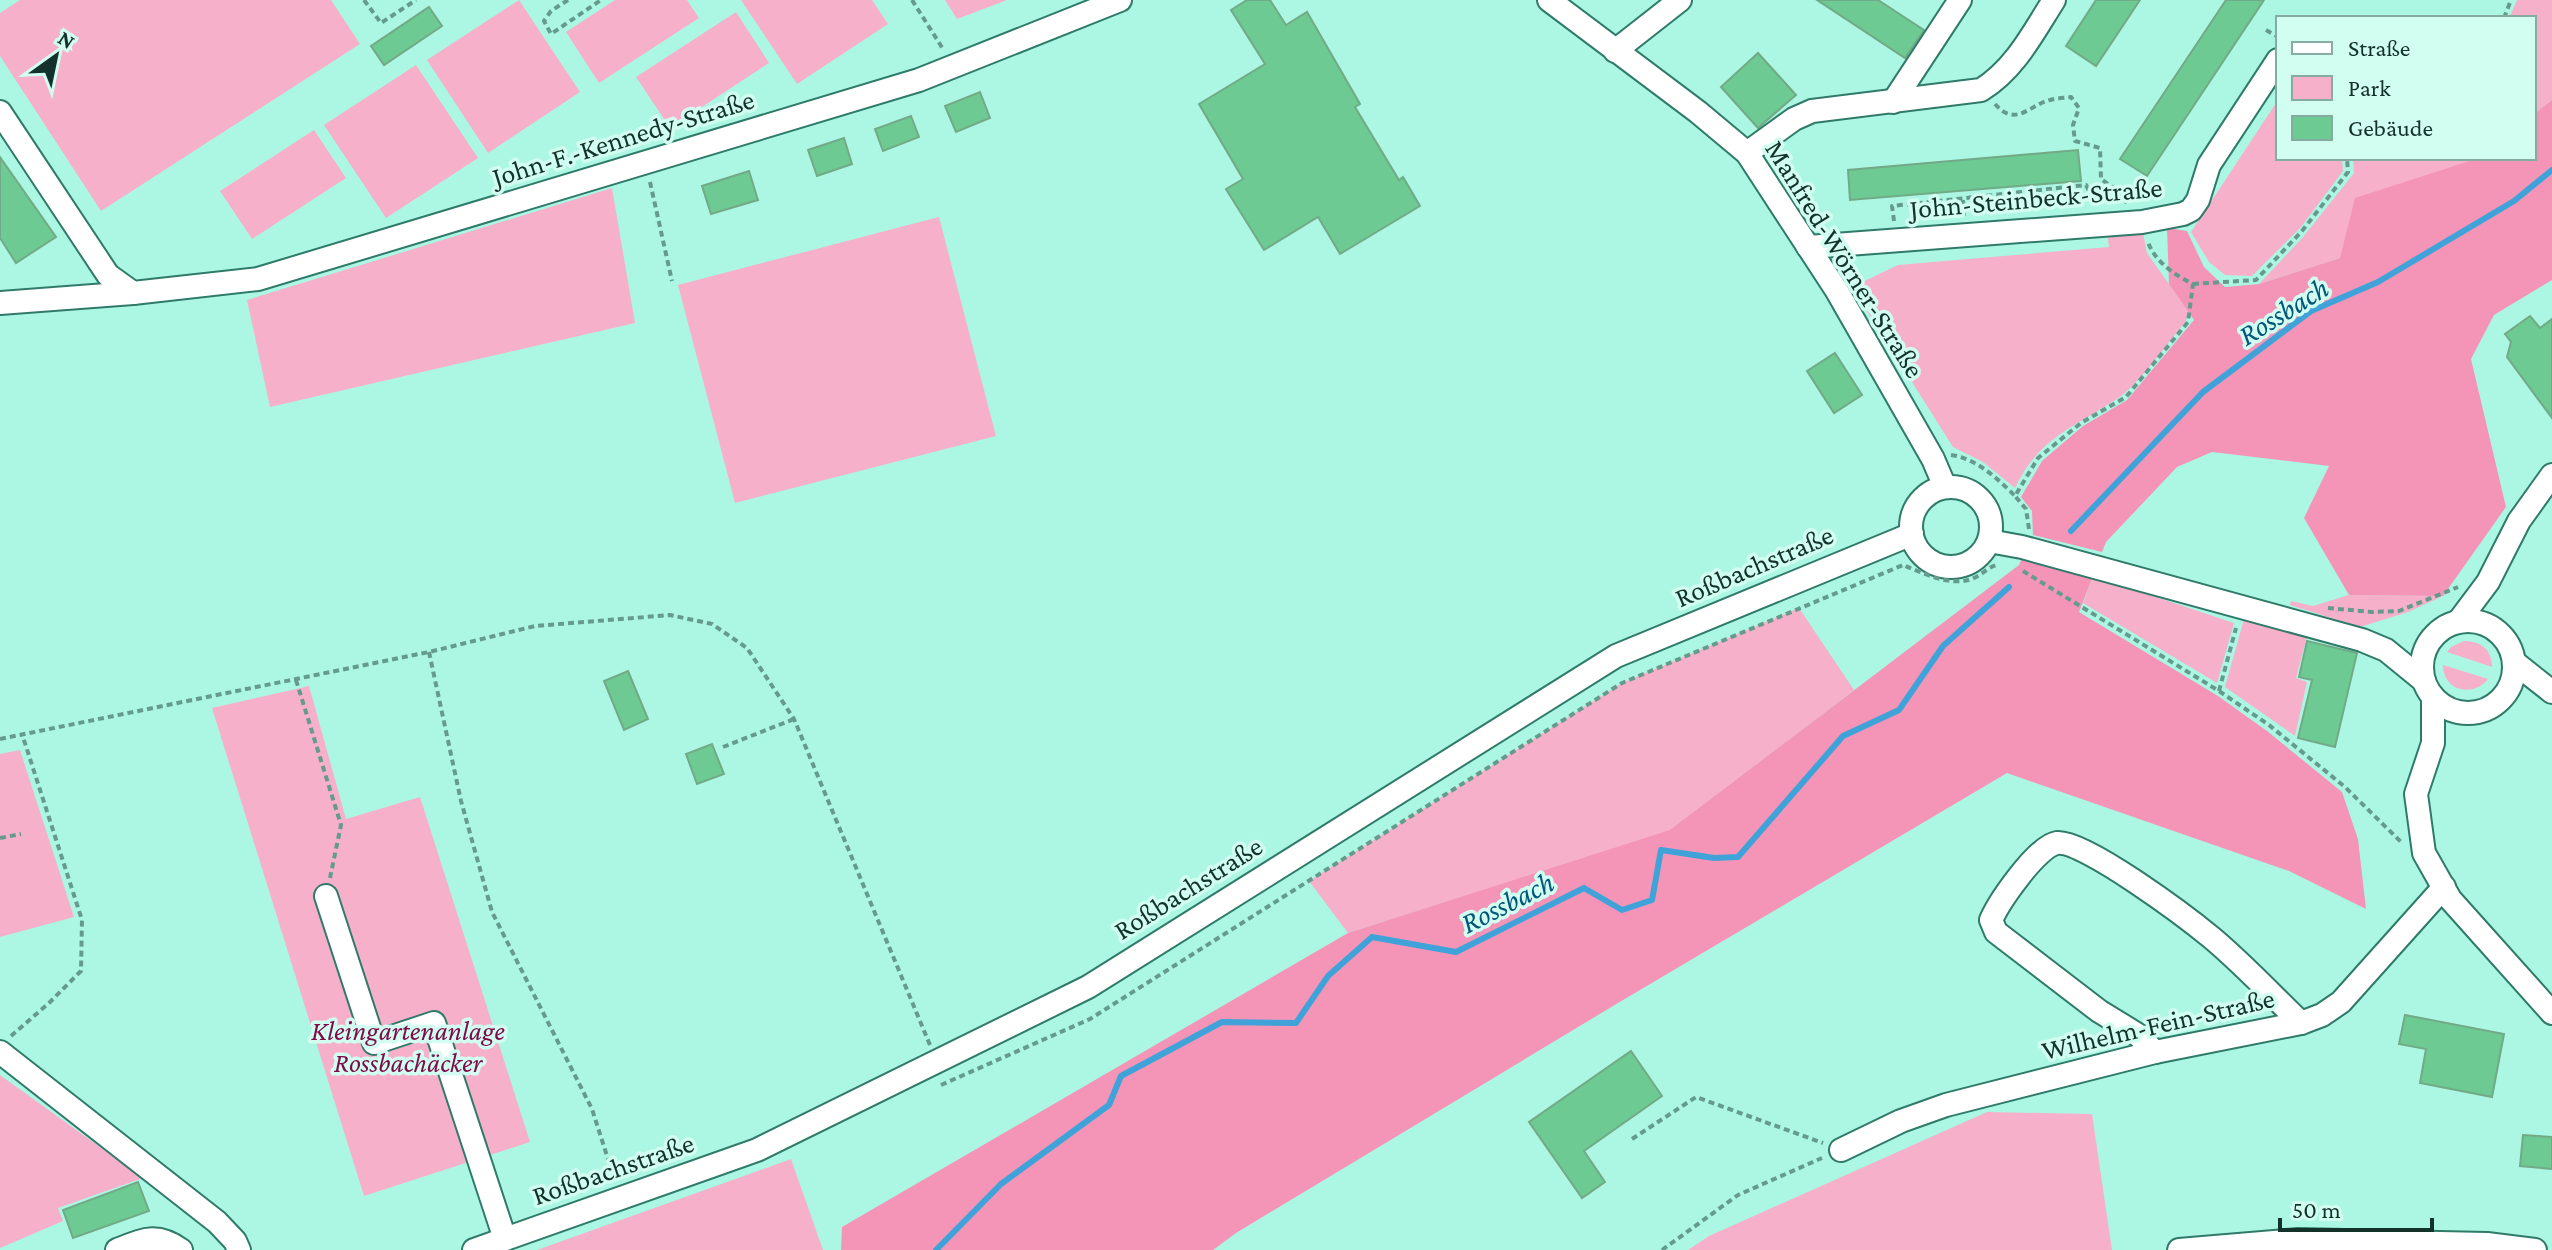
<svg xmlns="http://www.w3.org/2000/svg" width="2552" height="1250" viewBox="0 0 2552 1250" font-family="'Crimson Pro',serif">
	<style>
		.green { fill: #f7b0c9 }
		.forest { fill: #f495b8 }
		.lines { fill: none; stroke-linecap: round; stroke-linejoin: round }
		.stream { stroke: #3fa3da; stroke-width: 6 }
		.building { fill: #6cca92; stroke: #72aa87; stroke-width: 2 }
		.minor-casing { stroke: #2f7a69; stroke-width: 26 }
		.path { stroke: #659b8d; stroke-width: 4; stroke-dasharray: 6 4; stroke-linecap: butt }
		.minor { stroke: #fff; stroke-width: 22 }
		.labels { text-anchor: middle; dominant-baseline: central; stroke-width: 7; stroke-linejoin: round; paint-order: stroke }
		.street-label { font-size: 28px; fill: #13322b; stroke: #d2fdf1 }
		.park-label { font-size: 28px; font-style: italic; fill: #7e0c48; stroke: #d2fdf1 }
		.water-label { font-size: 30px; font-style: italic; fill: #04567a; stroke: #d2fdf1 }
	</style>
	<rect width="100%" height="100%" fill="#acf7e3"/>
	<g class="green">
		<path d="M20 0H331L360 44 101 211 0 56V13Z"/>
		<path d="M519 0 580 92 488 153 427 60Z"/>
		<path d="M615 0H687L699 18 599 83 566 32Z"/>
		<path d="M741 0H872L888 24 797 84Z"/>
		<path d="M945 0H1007L957 19Z"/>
		<path d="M2517 0H2552V100L2534 114V18H2509Z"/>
		<path d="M736 12 769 63 670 128 636 77Z"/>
		<path d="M416 65 478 158 386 218 324 125Z"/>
		<path d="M2278 100V158H2342L2343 171 2301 227 2252 276 2225 275 2209 262 2191 232Z"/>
		<path d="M314 130 346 178 252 239 220 191Z"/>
		<path d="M2353 158H2479L2340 258 2259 284 2303 237 2354 173Z"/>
		<path d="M612 188 635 323 270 407 247 300Z"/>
		<path d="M939 217 996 436 735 503 678 285Z"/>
		<path d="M2142 228 2147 253 2188 311 2186 321C2170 340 2140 382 2121 396 2077 427 2040 435 2015 488L1983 462 1953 447 1852 287 1898 265 2109 247 2107 233Z"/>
		<path d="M2093 576 2234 623 2217 683 2083 603Z"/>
		<path d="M2349 595 2443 596 2408 612 2360 627 2290 605 2291 601 2313 606Z"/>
		<path d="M1799 608 1854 690 1670 831 1348 933 1309 881 1622 683Z"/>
		<path d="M2244 619 2307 636 2296 678 2307 682 2295 736 2225 687Z"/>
		<path d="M2464 641C2481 641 2492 650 2492 667L2447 652 2451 647Z"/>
		<path d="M2443 665 2488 679C2473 698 2443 691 2443 665Z"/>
		<path d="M309 686 346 819 420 797 530 1142 364 1196 212 708Z"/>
		<path d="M20 750 74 917 0 937V754Z"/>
		<path d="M0 1075 143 1178 58 1208 63 1221 0 1248Z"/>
		<path d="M1987 1112 2092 1114 2112 1250H1688L1709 1236Z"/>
		<path d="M791 1159 823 1250H537Z"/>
	</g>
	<g class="forest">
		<path d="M2552 100V280L2494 315 2471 359 2506 507 2443 596 2349 595 2304 518 2329 466 2212 452 2177 467 2106 542 2102 552 2033 535 2032 511 2021 497 2042 461 2083 426 2127 400 2194 320 2169 284 2167 228 2187 231 2204 267 2225 287 2259 284 2340 258 2355 198 2479 158H2534V114Z"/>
		<path d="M2023 556 2093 576 2079 612 2218 696 2267 731 2342 792 2358 839 2366 909 2289 871 2007 773 1618 1003 1236 1233 1213 1250H841L842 1227 1348 933 1670 830 2019 565Z"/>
	</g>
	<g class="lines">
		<g class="stream">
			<path d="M2071 531 2203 392 2311 311 2378 282 2514 201 2552 170"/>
			<path d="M936 1250 1001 1184 1109 1105 1121 1076 1222 1022 1296 1023 1328 976 1372 937 1456 952 1584 888 1622 910 1652 900 1661 850 1714 858 1738 857 1843 736 1899 710 1943 646 2009 587"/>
		</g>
	</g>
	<g class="building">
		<path d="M1247 0H1270L1286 25 1307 12 1360 104 1355 107 1399 180 1403 177 1420 206 1340 254 1318 217 1264 250 1226 189 1243 179 1199 104 1265 64 1231 10Z"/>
		<path d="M1817 0H1878L1924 30 1905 58Z"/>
		<path d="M2096 0H2140L2096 66 2066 46Z"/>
		<path d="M2226 0H2264L2147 176 2120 159Z"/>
		<path d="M429 7 442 26 384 65 371 46Z"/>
		<path d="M1758 53 1796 95 1758 128 1721 87Z"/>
		<path d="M980 92 990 118 956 132 945 106Z"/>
		<path d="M911 116 919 137 883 151 875 129Z"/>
		<path d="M844 138 852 164 817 176 808 150Z"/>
		<path d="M2078 150 2081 181 1850 200 1848 170Z"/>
		<path d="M0 157 56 237 16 263 0 238Z"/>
		<path d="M749 171 758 200 711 214 702 186Z"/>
		<path d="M2530 316 2540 328 2552 319V418L2507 357 2511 342 2505 334Z"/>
		<path d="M1835 353 1862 395 1834 413 1807 371Z"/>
		<path d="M2307 641 2357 653 2335 747 2298 738 2312 680 2299 677Z"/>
		<path d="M628 671 648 719 624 730 604 681Z"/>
		<path d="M712 744 724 774 697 784 686 754Z"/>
		<path d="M2405 1015 2504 1034 2492 1097 2420 1083 2426 1049 2399 1044Z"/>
		<path d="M1631 1051 1662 1096 1584 1151 1605 1182 1582 1198 1529 1122Z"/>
		<path d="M2523 1135 2552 1137V1169L2520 1166Z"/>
		<path d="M138 1182 149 1211 73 1238 63 1210Z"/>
	</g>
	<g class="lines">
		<g class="minor-casing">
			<g id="minor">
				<path d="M1549 0 1698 112 1747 153 1837 291 1933 459 1945 487"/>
				<path d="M1615 51 1680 0"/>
				<path d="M1893 102 1960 0"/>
				<path d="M0 112 108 275 133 293 258 279 919 80 1120 0"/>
				<path d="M1747 153 1794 119 1812 111 1981 90C2015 69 2033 33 2054 0"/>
				<path d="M1808 247 2142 222 2183 214 2191 210 2198 200 2209 165 2278 60"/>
				<path d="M0 303 133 293"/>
				<circle cx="1951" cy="527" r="40"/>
				<path d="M1989 541 2022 547 2362 640 2386 650 2424 681"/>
				<circle cx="2468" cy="667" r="46"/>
				<path d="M2458 622 2488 582 2519 521 2552 475"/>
				<path d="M2514 662 2552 692"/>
				<path d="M2433 697V743L2416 794 2424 853 2450 899 2552 1013"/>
				<path d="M326 896 374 1043 434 1023 505 1239"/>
				<path d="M0 1052 217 1222 235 1241 239 1250"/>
				<path d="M2155 1052 2138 1035 2099 1011 1996 932 1991 920C1999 902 2037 846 2057 843 2083 839 2189 919 2212 938 2243 964 2272 995 2301 1023"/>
				<path d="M1841 1150 1901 1121 1946 1105 2155 1052 2301 1023 2322 1015 2341 1002 2444 887"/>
				<path d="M117 1250C143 1240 156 1232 181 1250"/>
				<path d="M474 1250 757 1150 1088 987 1616 656 1912 534"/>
				<path d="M2179 1250 2298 1240 2487 1244 2535 1250"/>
			</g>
		</g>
		<g class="path">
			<path d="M364 0 381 23 416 0"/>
			<path d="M568 0 551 11 544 21 551 34 601 0"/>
			<path d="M912 0 943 49"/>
			<path d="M2504 18 2511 0"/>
			<path d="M2266 30 2278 37"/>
			<path d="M1995 104C2016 128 2029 105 2050 100 2057 98 2065 98 2071 97L2079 108 2073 125 2075 141 2100 148 2101 179 2115 189"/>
			<path d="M650 182 672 281"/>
			<path d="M2034 191 2037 209"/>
			<path d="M1963 200 1964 217"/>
			<path d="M1894 221 1892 206 2086 185 2091 195 2115 189 2127 203"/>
			<path d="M2193 284 2256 280 2302 231 2348 172 2347 158"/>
			<path d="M1951 455C1976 458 1998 479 2015 496"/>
			<path d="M2029 529 2026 509 2015 496 2038 458 2081 423 2126 397 2188 322 2193 284C2175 275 2155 262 2148 242"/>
			<path d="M2023 571 2219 691 2269 725 2345 787 2401 842"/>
			<path d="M2328 608 2372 612 2399 611 2458 587"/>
			<path d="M429 652 461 801 492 912 592 1109 614 1178"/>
			<path d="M296 680 341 825 330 878"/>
			<path d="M2219 691 2236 628"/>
			<path d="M0 739 429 652 535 626 670 615 712 624 747 648 794 719 930 1045"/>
			<path d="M723 747 794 719"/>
			<path d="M0 838 21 834"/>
			<path d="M11 1036 49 1003 81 971 82 920 22 734"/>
			<path d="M941 1085 1090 1019 1622 683 1903 565C1923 573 1952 588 1974 578 1983 574 1988 567 1997 565"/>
			<path d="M1632 1139 1696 1097 1823 1143"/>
			<path d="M1662 1250 1738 1195 1822 1158"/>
		</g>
		<use href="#minor" class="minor"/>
	</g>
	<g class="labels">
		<g class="street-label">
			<text transform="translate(623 138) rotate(-17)">John-F.-Kennedy-Straße</text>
			<text transform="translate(2036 198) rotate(-5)">John-Steinbeck-Straße</text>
			<text transform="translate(1845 259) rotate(58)">Manfred-Wörner-Straße</text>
			<text transform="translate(1754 566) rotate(-23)">Roßbachstraße</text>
			<text transform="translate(1188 888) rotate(-32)">Roßbachstraße</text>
			<text transform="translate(2158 1024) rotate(-13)">Wilhelm-Fein-Straße</text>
			<text transform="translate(613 1169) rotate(-19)">Roßbachstraße</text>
		</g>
		<g class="park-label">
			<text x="408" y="1030">Kleingartenanlage<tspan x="408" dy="32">Rossbachäcker</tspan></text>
		</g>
		<g class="water-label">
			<text transform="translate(2283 311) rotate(-32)">Rossbach</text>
			<text transform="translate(1507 902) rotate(-27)">Rossbach</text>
		</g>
	</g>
	<rect x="2276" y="16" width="260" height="144" fill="#d2fdf1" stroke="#86aca2" stroke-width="2"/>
	<rect x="2292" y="42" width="40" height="12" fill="#ffffff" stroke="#86aca2" stroke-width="2"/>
	<text x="2348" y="56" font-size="24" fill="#13322b">Straße</text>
	<rect x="2292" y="76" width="40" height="24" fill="#f7b0c9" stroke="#86aca2" stroke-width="2"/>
	<text x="2348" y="96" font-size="24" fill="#13322b">Park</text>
	<rect x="2292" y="116" width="40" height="24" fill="#6cca92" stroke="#86aca2" stroke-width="2"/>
	<text x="2348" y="136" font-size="24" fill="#13322b">Gebäude</text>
	<g transform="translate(56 56) rotate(33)" stroke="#d2fdf1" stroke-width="6" paint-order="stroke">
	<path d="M0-6L14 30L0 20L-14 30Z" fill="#13322b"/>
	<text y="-12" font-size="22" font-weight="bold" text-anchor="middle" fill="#13322b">N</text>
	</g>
	<path d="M2280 1218v12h152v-12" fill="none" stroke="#13322b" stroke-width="4"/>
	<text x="2292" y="1218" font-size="24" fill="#13322b" stroke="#d2fdf1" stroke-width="6" paint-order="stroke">50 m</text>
</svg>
